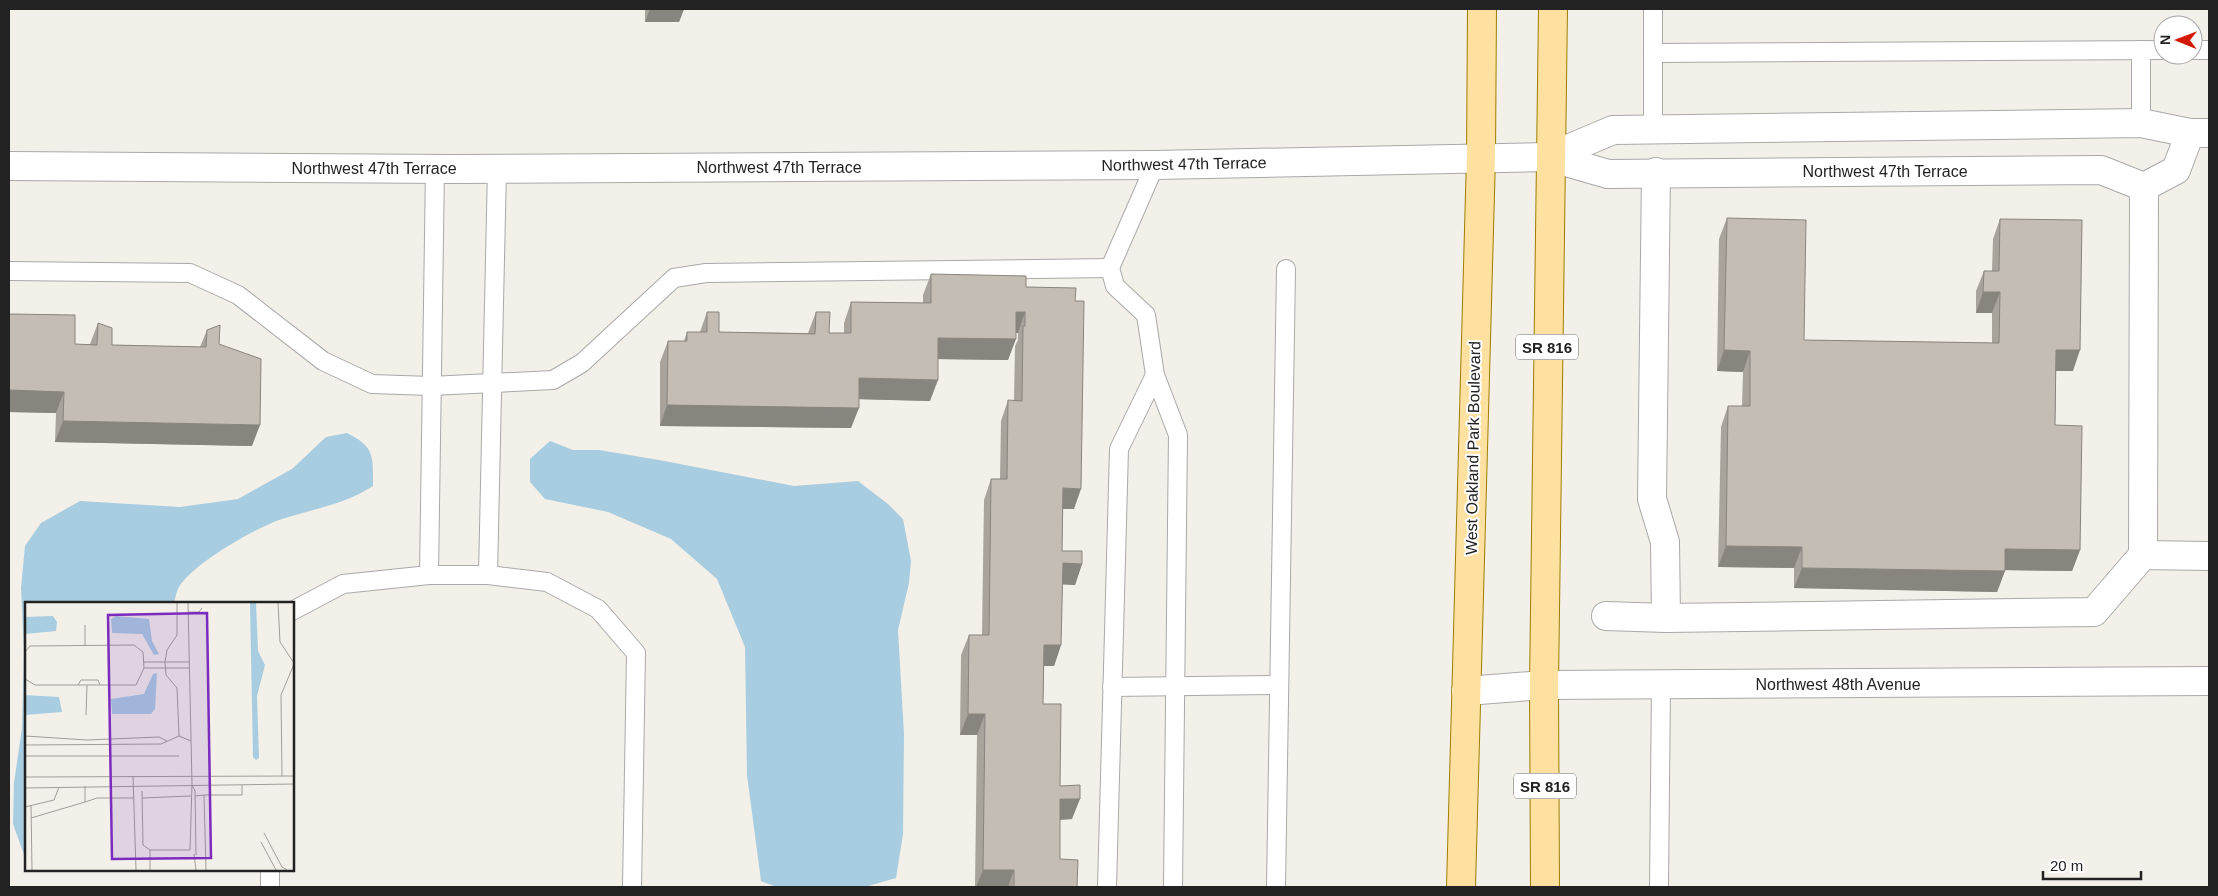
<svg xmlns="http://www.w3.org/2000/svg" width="2218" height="896" viewBox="0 0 2218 896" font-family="Arial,sans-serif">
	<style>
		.water { fill: #a8cde0 }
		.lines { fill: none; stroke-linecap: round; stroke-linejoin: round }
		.service-casing { stroke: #a9a9a9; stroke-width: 20 }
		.minor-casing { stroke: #a9a9a9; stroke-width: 30 }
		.primary-casing { stroke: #9f7e00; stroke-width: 30 }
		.service { stroke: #fff; stroke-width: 18 }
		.minor { stroke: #fff; stroke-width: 28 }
		.primary { stroke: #fee1a1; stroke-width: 28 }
		.wall { fill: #a8a39b }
		.shaded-wall { fill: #88847e }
		.building { fill: #c3bdb4; stroke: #88847e }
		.labels { text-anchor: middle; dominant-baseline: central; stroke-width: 4; stroke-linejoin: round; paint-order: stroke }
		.shield { fill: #fff; stroke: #646464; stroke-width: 1 }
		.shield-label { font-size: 15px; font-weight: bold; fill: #222 }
		.street-label { font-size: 16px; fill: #222; stroke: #fff }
		.inset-road { fill: none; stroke: #9f9e99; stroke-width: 1 }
		.view { fill: #7b2cbf; fill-opacity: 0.15; stroke: #7b2cbf; stroke-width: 2.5 }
		.inset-edge { fill: none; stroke: #222; stroke-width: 2.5 }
	</style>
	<rect width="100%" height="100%" fill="#f2f0e8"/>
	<g class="water">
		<path d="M347 433C375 447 373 456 373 486 344 505 312 509 279 520 254 529 190 565 178 589 176 593 175 599 174 603L26 604V860L13 824 14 783 22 728 24 652 21 588 25 546 41 523 80 501 180 507 238 499 292 469 326 437Z"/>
		<path d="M550 441 573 450H599L659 460 794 486 858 481 888 504 903 519 911 561 909 583 898 630 904 734 903 834 896 878 865 887H777L761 881 747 775 745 647 717 579 671 539 608 512 545 499 530 482V459Z"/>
	</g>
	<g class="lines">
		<g class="service-casing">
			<g id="service">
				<path d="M2193 50H2209"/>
				<path d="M1653 53V9"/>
				<path d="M2141 123V50"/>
				<path d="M1653 130V53L2163 50"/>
				<path d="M1155 165 1110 268 1115 286 1146 315 1155 375 1178 435 1173 887"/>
				<path d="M9 271 190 273 238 295 323 361 372 384 431 386 553 380 582 363 674 278 706 273 1110 268"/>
				<path d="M429 575 435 168"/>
				<path d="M488 575 497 168"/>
				<path d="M292 611 343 584 429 575H488L547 582 598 609 636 653 632 887"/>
				<path d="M1112 687 1279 685"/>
				<path d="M270 887V870"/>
				<path d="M1107 887 1119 449 1155 375"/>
				<path d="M1276 887 1286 269"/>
				<path d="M1659 887 1661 685"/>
			</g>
		</g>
		<g class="minor-casing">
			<g id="minor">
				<path d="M1549 157 1613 130 2141 123 2190 133"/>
				<path d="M9 166 451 169 1155 165 1549 157 1608 174 2101 170 2144 187"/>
				<path d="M1656 172 1652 499 1665 542 1666 618"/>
				<path d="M2144 187 2176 170 2190 133H2208"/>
				<path d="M2143 555 2144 187"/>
				<path d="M1606 616 1666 618 2094 612 2143 555 2209 556"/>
				<path d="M1466 691 1544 685 2209 681"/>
			</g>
		</g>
		<g class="primary-casing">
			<g id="primary">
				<path d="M1461 887 1481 157 1482 9"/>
				<path d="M1545 887 1544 685 1553 9"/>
			</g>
		</g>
		<use href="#service" class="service"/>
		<use href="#minor" class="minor"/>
		<use href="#primary" class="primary"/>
	</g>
	<g class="wall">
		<path d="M645 9H684L679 22H645Z"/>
		<path d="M1727 218 1804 340 1992 343V313H1976V291L1984 271H1992L1993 239 2000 219 2073 371H2056L2055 425 2080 550 2072 571 2005 570 1997 592 1794 588V568L1718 567 1721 427 1728 406H1742L1743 372 1717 371 1719 239Z"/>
		<path d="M931 274 1026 287 1074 509H1063L1062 551 1082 564 1075 585 1062 584 1061 645 1054 666H1044L1043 704 1060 786 1072 819 1060 820V859L1077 887H975L977 735H960L961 655 969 635H982L984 500 991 479H1000L1001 421 1008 400 1014 401 1015 346 1018 340V333H1016L1008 360 938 359 930 401 859 399 851 428 660 426V362L668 341H684L687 332H700L707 312 719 332 808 333 816 312 829 333H844V323L851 302 923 303V295Z"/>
		<path d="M9 314 75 344H90L98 323 112 345 200 347 207 330 219 344 252 446 55 442 56 413 9 412Z"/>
	</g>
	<g class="shaded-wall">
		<path d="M650 9H684L679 22H645Z"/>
		<path d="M1983 292H2000L1992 313H1976Z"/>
		<path d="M1016 312H1025L1018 333H1009Z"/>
		<path d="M938 338 1016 339 1008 360 931 359Z"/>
		<path d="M1724 350 1750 351 1743 372 1717 371Z"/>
		<path d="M2056 350H2080L2073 371H2049Z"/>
		<path d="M859 378 938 380 930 401 852 399Z"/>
		<path d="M9 390 64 392 56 413 9 412Z"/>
		<path d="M667 405 859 408 851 428 660 426Z"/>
		<path d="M63 421 260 425 252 446 55 442Z"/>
		<path d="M1063 488 1081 489 1074 509H1055Z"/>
		<path d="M1726 546 1802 547 1794 568 1718 567Z"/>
		<path d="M2005 549 2080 550 2072 571 1998 570Z"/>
		<path d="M1063 563 1082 564 1075 585 1055 584Z"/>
		<path d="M1802 568 2005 571 1997 592 1794 588Z"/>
		<path d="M1044 645H1061L1054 666H1036Z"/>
		<path d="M968 714H985L977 735H960Z"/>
		<path d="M1060 799H1080L1072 819 1053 820Z"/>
		<path d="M983 870H1014L1008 887H976Z"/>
	</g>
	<g class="building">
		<path d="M1727 218 1806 220 1804 340 1999 343 2000 292H1983L1984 271H1999L2000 219 2082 220 2080 350H2056L2055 425 2082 426 2080 550 2005 549V571L1802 568V547L1726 546 1728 406H1750V351L1724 350Z"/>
		<path d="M931 274 1026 276V287L1076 288 1075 301H1084L1081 489 1063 488 1062 551H1082V564L1063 563 1061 645H1044L1043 704H1061L1060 786 1080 785V799H1060V859L1078 860 1077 887H1014V870H983L985 714H968L969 635H989L991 479H1007L1008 400 1022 401 1023 326H1025V312H1016V339L938 338V380L859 378V408L667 405 668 341H687V332H707V312H719V332L815 334 816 312H830L829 333H851V302L931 303Z"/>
		<path d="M9 314 75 315V344L97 345 98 323 112 328V345L206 347 207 330 220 325 219 344 261 359 260 425 63 421 64 392 9 390Z"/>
	</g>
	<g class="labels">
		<g class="shield">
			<rect x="1516" y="334.5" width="62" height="25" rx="4"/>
			<rect x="1514" y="773.5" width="62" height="25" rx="4"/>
		</g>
		<g class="shield-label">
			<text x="1547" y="347">SR 816</text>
			<text x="1545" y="786">SR 816</text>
		</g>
		<g class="street-label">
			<text transform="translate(1184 164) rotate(-1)">Northwest 47th Terrace</text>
			<text x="779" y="167">Northwest 47th Terrace</text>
			<text x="374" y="168">Northwest 47th Terrace</text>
			<text x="1885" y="171">Northwest 47th Terrace</text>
			<text transform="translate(1473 448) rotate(-89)">West Oakland Park Boulevard</text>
			<text x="1838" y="684">Northwest 48th Avenue</text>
		</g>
	</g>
	<g transform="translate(25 602)">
		<rect width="269" height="269" fill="#f2f0e8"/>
		<path d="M225 1H231L233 49 240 63 232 94 234 156 231 158 228 155ZM28 14 32 20 31 29 0 32V15ZM91 14 124 17 127 39 134 52 129 53 117 32 87 31 86 17ZM132 71 130 107 126 112H87L86 97 119 92 128 72ZM0 93 34 95 37 110 0 113Z" fill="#a8cde0"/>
		<path class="inset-road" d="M152 1V33L142 48 140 60 141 73 152 86 154 134M163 1 167 182 165 248M253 1 255 40 269 61M163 10H174L177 6M60 23V43M0 50 5 44 109 43 118 50 119 66 111 83H10L0 77M119 60H164M119 66H164M53 83 56 78H73L75 83M61 113 62 83M0 134 62 138 134 135 142 139M0 143 136 142 154 134 166 139M0 154H154M108 174 111 268M257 174 256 93 269 62M0 175 269 174M167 183 170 189 171 253M0 186 269 182M117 189 118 243 125 248V268M179 193H217V183M170 194 179 193 181 268M117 196 166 194M60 200 72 196H109M6 203 7 268M0 205 29 198 34 185M6 216 60 200V184M239 231 257 265 262 268M236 240 251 268M125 248H165M169 252 171 268"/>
		<path class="view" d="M182 11 186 256 87 257 83 13Z"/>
		<rect width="269" height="269" class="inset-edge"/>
	</g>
	<rect width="2218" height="896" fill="none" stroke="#222222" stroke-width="20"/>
	<g transform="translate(2178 40) rotate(271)"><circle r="24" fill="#ffffff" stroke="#a7a7a7"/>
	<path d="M0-4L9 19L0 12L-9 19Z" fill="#d31a00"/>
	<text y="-8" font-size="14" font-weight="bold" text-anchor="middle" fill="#222222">N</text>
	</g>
	<path d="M2043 871v8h98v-8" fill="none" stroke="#222222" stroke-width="2.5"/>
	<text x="2050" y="871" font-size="15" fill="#222222" stroke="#ffffff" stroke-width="4" paint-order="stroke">20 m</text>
</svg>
